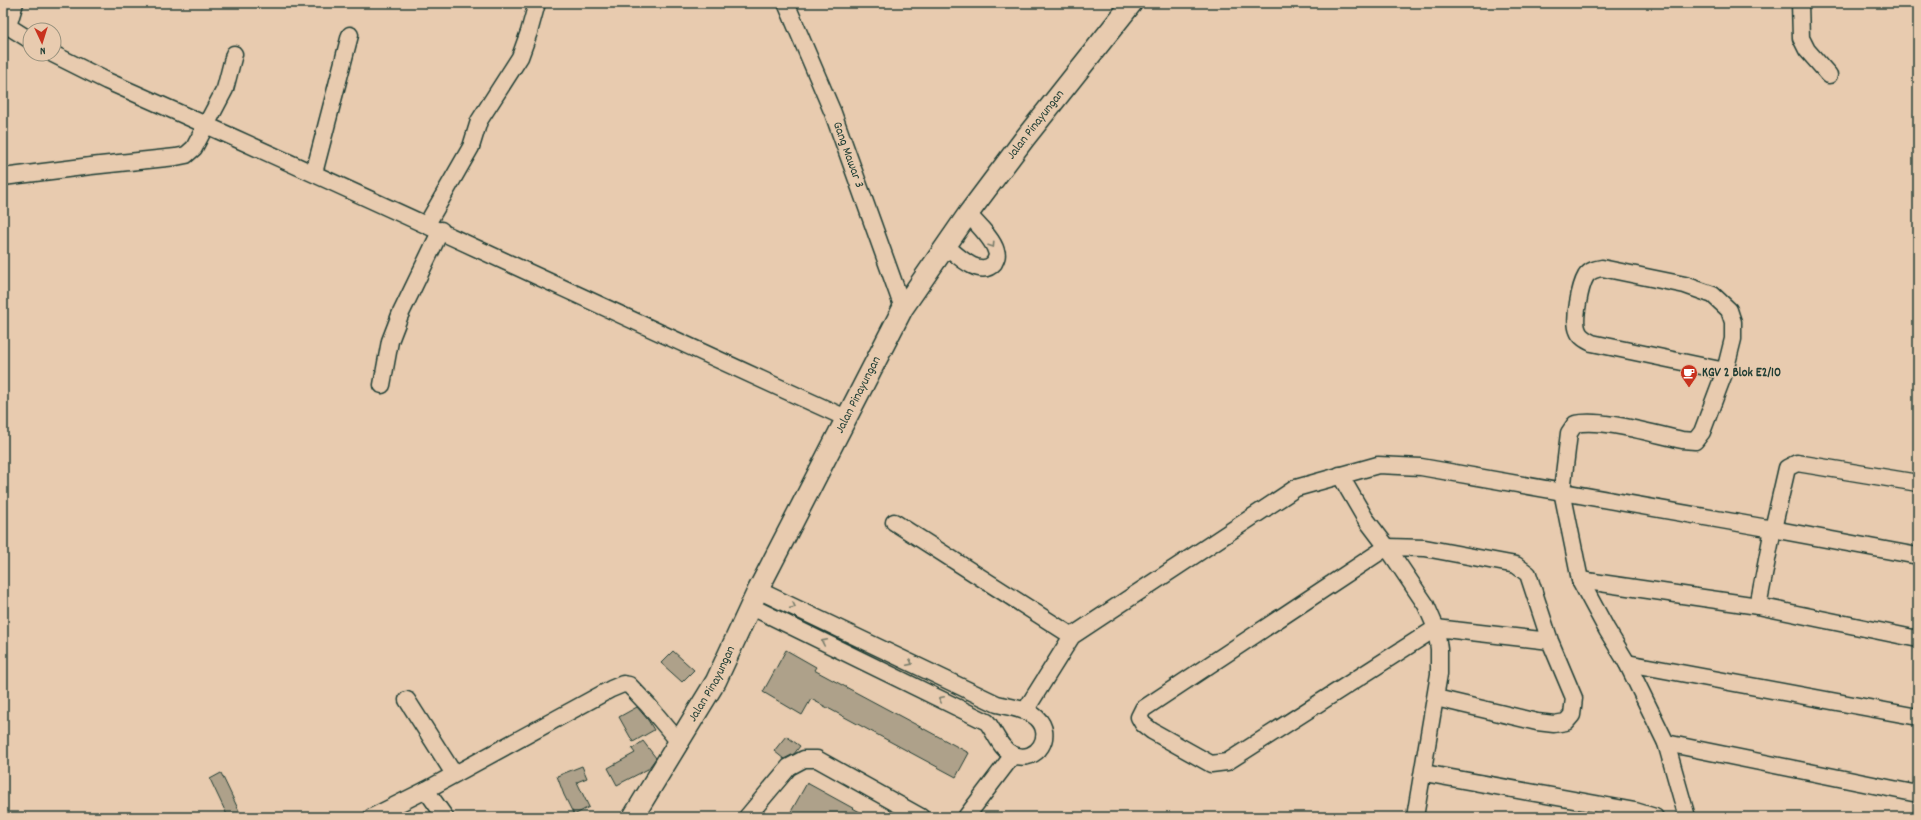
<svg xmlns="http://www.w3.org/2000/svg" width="1921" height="820" viewBox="0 0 1921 820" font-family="Dekko,sans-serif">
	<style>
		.building { fill: #aea18a; stroke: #1f3d34 }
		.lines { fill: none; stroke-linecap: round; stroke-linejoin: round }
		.minor-casing { stroke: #1f3d34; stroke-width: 19 }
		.major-casing { stroke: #1f3d34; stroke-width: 23 }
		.minor { stroke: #e8cbaf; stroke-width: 16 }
		.major { stroke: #e8cbaf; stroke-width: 20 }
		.oneway { stroke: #797d6b }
		.labels { text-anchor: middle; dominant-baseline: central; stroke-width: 3; stroke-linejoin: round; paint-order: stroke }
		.street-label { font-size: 13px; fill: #1f3d34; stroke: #e8cbaf }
		.poi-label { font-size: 13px; font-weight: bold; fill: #1f3d34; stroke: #e8cbaf; text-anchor: start }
	</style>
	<rect width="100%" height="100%" fill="#e8cbaf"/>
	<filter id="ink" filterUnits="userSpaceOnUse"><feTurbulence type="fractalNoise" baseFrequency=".025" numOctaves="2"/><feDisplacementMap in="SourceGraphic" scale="8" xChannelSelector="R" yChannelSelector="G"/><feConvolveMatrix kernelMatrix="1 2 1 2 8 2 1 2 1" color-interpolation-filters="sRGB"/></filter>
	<g filter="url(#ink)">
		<g class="building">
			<path d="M786 650 816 667 814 670 969 753 956 777 811 699 802 715 763 692Z"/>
			<path d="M673 651 694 670 682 682 661 663Z"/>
			<path d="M637 707 648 720 654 730 633 742 619 717Z"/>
			<path d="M786 736 800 746 794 754 784 759 774 751Z"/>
			<path d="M643 741 656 758 648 769 617 785 608 768 635 753 632 749Z"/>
			<path d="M582 766 587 778 577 782 589 807 574 815 564 795 557 776Z"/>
			<path d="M221 773 242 817H228L210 779Z"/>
			<path d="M807 783 869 817H788Z"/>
		</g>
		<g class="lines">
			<g class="minor-casing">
				<g id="minor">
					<path id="s1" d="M786 3 833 113 903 308"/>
					<path d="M1800 3 1801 38 1807 50 1829 75"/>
					<path d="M3 23 30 40"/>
					<path d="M8 26 15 3"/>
					<path d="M53 54 107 81C355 190 599 306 846 418"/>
					<path d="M314 173 350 35"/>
					<path d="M3 177 91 166 176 157 186 155 194 148 225 89 234 54"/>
					<path d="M427 224 471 147 479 121 520 57 529 32 537 3"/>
					<path d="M946 246C957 255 980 279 994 263 996 259 998 255 996 251 993 239 977 224 968 214"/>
					<path d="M382 385 390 341 400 315 441 230"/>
					<path d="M1340 475 1365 518 1387 547 1426 605 1436 628 1439 649V674L1415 817"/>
					<path d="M894 522 1072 636"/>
					<path d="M1580 580 1758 606 1918 639"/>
					<path d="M750 606 987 722C995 732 1001 751 1014 755 1037 764 1055 735 1037 718 1028 709 1009 707 997 704L758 590"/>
					<path d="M1758 606 1773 529 1918 556"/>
					<path d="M1627 663 1918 717"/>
					<path d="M1436 698 1537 722 1554 724 1566 722 1572 715 1574 698 1550 641 1528 574 1516 565 1425 548 1387 547 1143 709 1139 717 1143 724 1152 731 1211 764 1227 762 1436 628 1550 641"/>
					<path d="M407 700 454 774"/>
					<path d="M1025 711 1072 636 1296 488 1378 465 1421 467 1773 529 1787 468 1797 463 1918 483"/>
					<path d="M1666 743 1918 794"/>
					<path d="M1424 773 1635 811 1655 817"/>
					<path d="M426 790 445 817"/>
					<path d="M372 817 426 790 611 689 623 684 629 685 648 705 679 742"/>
					<path d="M747 817 789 767 804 759H817L921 817"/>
					<path d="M966 817 1013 755"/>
					<path d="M1687 817 1666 743 1627 663 1607 630 1580 580 1562 491 1569 433 1575 424C1602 418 1653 434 1682 440L1695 441 1702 432 1725 371 1733 339V322L1729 310 1713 295 1685 285 1602 268C1596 269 1590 270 1586 276 1580 286 1573 321 1578 331 1580 337 1586 340 1592 343L1725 371"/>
				</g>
			</g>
			<g class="major-casing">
				<g id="major">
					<path id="s2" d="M633 817 716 681 758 590 903 308 968 214 1025 138 1132 3"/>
				</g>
			</g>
			<use href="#minor" class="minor"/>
			<use href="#major" class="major"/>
		</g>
		<defs><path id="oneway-chevron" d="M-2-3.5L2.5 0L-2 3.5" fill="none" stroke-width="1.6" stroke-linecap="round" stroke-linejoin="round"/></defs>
		<g class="oneway">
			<use href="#oneway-chevron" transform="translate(992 245) rotate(57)"/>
			<use href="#oneway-chevron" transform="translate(793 606) rotate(26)"/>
			<use href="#oneway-chevron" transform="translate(824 642) rotate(-154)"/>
			<use href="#oneway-chevron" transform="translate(910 663) rotate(26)"/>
			<use href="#oneway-chevron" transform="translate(941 699) rotate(-154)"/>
		</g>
	</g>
	<defs>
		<g id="cafe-pin" transform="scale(0.9)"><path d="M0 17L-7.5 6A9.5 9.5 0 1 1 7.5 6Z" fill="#c8321e" stroke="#e8cbaf"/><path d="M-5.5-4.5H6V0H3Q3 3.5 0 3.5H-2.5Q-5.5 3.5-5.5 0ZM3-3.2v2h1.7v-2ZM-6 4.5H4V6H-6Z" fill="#fff"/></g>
	</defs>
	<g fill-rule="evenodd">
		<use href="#cafe-pin" x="1689" y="373"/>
	</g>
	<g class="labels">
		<g class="street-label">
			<text stroke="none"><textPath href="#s2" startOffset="803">Jalan Pinayungan</textPath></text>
			<text stroke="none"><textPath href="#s1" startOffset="164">Gang Mawar 3</textPath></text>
			<text stroke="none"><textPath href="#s2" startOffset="479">Jalan Pinayungan</textPath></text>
			<text stroke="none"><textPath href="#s2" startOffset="155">Jalan Pinayungan</textPath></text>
		</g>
		<g class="poi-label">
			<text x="1702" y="373">KGV 2 Blok E2/10</text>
		</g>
	</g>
	<rect width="1921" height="820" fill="none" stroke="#e8cbaf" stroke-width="16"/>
	<rect x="8" y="8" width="1905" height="804" fill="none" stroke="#1f3d34" stroke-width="1.5" filter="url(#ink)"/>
	<g transform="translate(42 42) rotate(176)"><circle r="19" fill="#e8cbaf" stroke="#98927e"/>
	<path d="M0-3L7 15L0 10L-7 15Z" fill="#c8321e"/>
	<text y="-6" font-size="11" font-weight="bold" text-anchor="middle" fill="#1f3d34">N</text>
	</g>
</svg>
